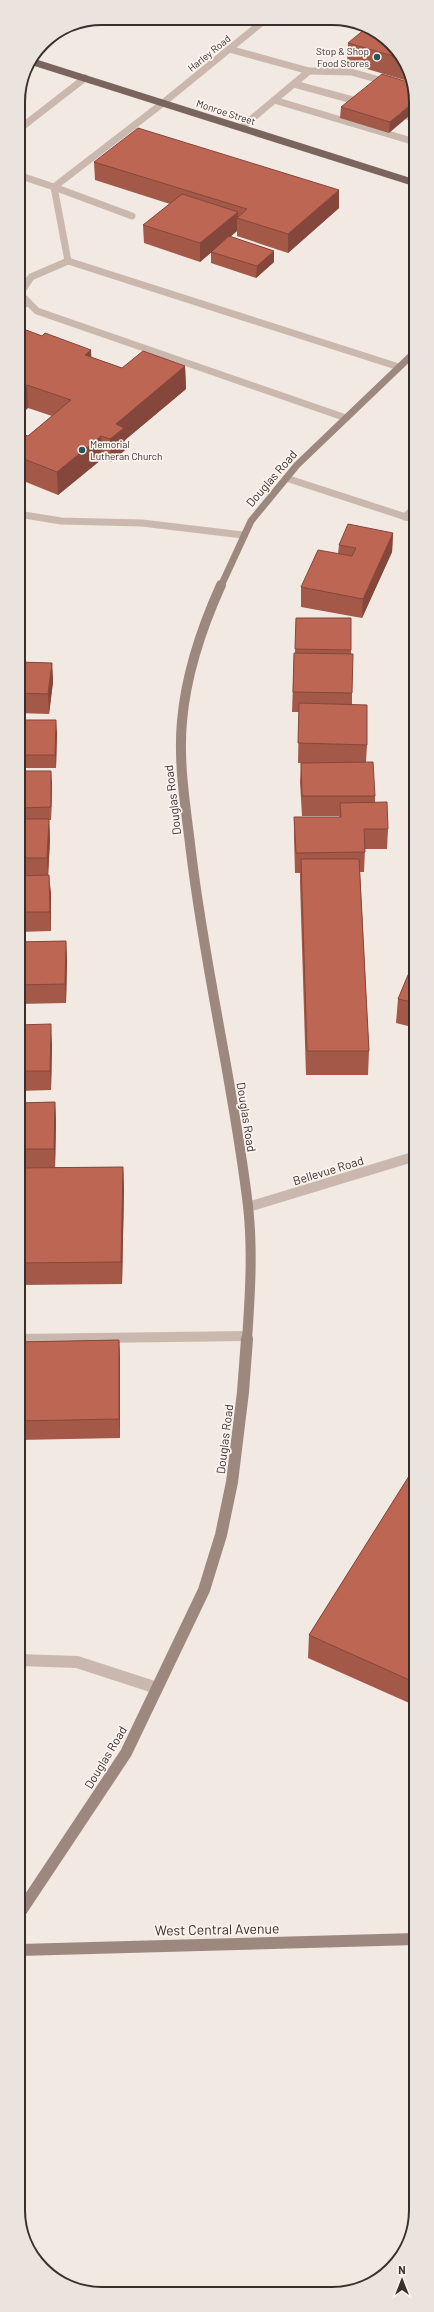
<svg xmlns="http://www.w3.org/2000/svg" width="434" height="2312" viewBox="0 0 434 2312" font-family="Barlow,sans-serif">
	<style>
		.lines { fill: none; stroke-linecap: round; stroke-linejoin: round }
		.lane-far2 { stroke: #cab8ae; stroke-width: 7 }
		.lane-far1 { stroke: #cab8ae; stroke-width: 10 }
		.lane { stroke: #cab8ae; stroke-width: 12 }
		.street-far1 { stroke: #cab8ae; stroke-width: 7 }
		.street { stroke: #cab8ae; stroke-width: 10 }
		.secondary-far2 { stroke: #9d887f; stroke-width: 7 }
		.secondary-far1 { stroke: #9d887f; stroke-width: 10 }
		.secondary { stroke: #9d887f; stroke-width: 12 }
		.primary { stroke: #7a655e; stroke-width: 7 }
		.wall { fill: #a35848 }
		.shaded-wall { fill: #85473b }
		.building { fill: #be6654; stroke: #85473b }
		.poi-dot { fill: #245857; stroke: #faf3ee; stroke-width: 1.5 }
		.labels { text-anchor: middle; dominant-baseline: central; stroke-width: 3.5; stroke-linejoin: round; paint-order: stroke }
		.far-poi-label { font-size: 10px; fill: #392f2c; stroke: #faf3ee; text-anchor: end }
		.far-street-label { font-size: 10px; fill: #392f2c; stroke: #faf3ee }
		.street-label { font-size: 12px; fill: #392f2c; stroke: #faf3ee }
		.near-street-label { font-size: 14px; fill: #392f2c; stroke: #faf3ee }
		.rim { fill: none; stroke: #392f2c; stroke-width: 2 }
	</style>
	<rect width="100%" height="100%" fill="#f2e9e2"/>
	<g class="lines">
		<g class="lane-far2">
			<path d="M229 49 309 71 242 127"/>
			<path d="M309 71 351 72 387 82"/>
			<path d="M294 84 360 102"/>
			<path d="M274 100 415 142"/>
			<path d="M409 117 415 119"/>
			<path d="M18 130 85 78"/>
			<path d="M18 175 54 187 68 261"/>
			<path d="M132 216 54 187 163 103"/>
			<path d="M18 309 28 302"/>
			<path d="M346 418 37 311 20 294 31 277 68 261 399 367"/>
			<path d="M286 478 415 520"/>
			<path d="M18 514 61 521 142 523 243 535"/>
			<path d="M405 517 415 507"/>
		</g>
		<path class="lane-far1" d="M18 1339 247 1336"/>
		<path class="lane" d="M19 1660 77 1662 157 1688"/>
		<path class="street-far1" d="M163 103 266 19"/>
		<path class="street" d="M248 1207 416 1156"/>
		<path class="secondary-far2" d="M221 586 251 521 297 465 415 352"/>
		<path class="secondary-far1" d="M221 585C202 627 186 675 182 721 178 765 186 808 191 852 205 970 234 1087 248 1206 253 1250 250 1296 247 1340"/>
		<g class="secondary">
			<path d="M19 1914 126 1753 204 1590 221 1535 232 1482 243 1392 247 1339"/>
			<path d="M19 1950 416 1939"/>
		</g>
		<path class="primary" d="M30 61 415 183"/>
	</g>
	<g class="wall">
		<path d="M348 43 395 46 411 82 347 63Z"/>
		<path d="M411 83 389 133 340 118 341 107Z"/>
		<path d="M94 162 339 208 288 253 237 236V231L230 237 274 251V262L256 278 211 263V252L200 262 144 243 143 225 170 204 95 180Z"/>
		<path d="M18 327 42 336 91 350V357L122 368 185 366 186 389 125 440V450L111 462 102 459 58 495 26 482 18 489 28 436 52 416 28 408 18 416Z"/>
		<path d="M393 533 392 552 362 618 301 607V587L338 554 339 545Z"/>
		<path d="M296 618H351V654L352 693V704L367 745 366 762 375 796V802L388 829 387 849H365L364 872H360L369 1051 368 1075H306L300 883V873H295L294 837V817H339V816H302L300 782 301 763H298L299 712H292L294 653H295Z"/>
		<path d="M18 662 52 663 53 682 49 714 18 713Z"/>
		<path d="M18 720 57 732 56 768H18Z"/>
		<path d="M18 771 52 783 51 820H49L50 839 48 875 51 894V931L18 932Z"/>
		<path d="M66 941 67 961 66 1003 18 1004V942Z"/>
		<path d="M416 956V1028L396 1023 398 999Z"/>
		<path d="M18 1025 52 1044 51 1090 18 1091Z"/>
		<path d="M55 1102 56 1122 55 1167H123L124 1189 122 1284 18 1285V1103Z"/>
		<path d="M119 1340 120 1359V1438L18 1440V1342Z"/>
		<path d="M416 1465V1706L308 1658 309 1635Z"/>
	</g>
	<g class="shaded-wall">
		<path d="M415 101V111L389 133 390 122Z"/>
		<path d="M339 190V208L288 253V234Z"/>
		<path d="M238 212V218H237V231L200 262V243Z"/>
		<path d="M274 251V262L256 278 257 266Z"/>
		<path d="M91 350 92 372 85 355Z"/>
		<path d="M185 366 186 389 125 440V450L111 462 110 439 116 424Z"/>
		<path d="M27 385 28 408 18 416V392Z"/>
		<path d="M101 436 102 459 58 495 57 472Z"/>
		<path d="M24 459 26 482 18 489V464Z"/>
		<path d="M393 533 392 552 362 618 363 599Z"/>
		<path d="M52 663 53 682 49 714 48 694Z"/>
		<path d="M56 720 57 732 56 768 55 755Z"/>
		<path d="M51 771 52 783 51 820Z"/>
		<path d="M49 819 50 839 48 878 47 858Z"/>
		<path d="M49 875 51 894V931L50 912Z"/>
		<path d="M66 941 67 961 66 1003 65 984Z"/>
		<path d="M51 1024 52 1044 51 1090 50 1071Z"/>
		<path d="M55 1102 56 1122 55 1168 54 1149Z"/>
		<path d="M123 1167 124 1189 122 1284 121 1262Z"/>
		<path d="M119 1340 120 1359V1438L119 1419Z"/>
	</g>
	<g class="building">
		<path d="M365 29 395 46 400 58 348 43Z"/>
		<path d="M382 74 411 83 415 91V101L390 122 341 107Z"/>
		<path d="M138 128 339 190 288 234 237 218 247 209 94 162Z"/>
		<path d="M182 194 238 212 200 243 143 225Z"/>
		<path d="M229 236 274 251 257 266 211 252Z"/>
		<path d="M18 327 42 336 45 333 91 350 85 355 122 368 143 351 185 366 116 424 124 428 110 439 101 436 57 472 24 459 18 464V433L28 436 71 400 27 385 18 392Z"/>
		<path d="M348 524 393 533 363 599 301 587 318 550 352 556 356 548 339 545Z"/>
		<path d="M296 618H351V650L295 649Z"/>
		<path d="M294 653 353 654 352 693 293 692Z"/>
		<path d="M18 662 52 663 48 694 18 693Z"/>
		<path d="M299 703 367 705V745L298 743Z"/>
		<path d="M18 720H56L55 755H18Z"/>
		<path d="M373 762 375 796H302L301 763Z"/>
		<path d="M18 771H51V807L18 808Z"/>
		<path d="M387 802 388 829H364L365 852 296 853 294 817H341L340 803Z"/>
		<path d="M18 819H49L47 858H18Z"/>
		<path d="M301 859H359L369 1051H307Z"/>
		<path d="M49 875 50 912H18V876Z"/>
		<path d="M66 941 65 984 18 985V942Z"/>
		<path d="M416 956V1003L398 999Z"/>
		<path d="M51 1024 50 1071H18V1025Z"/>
		<path d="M55 1102 54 1149H18V1103Z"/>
		<path d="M123 1167 121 1262 18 1263V1168Z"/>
		<path d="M119 1340V1419L18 1421V1342Z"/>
		<path d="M416 1465V1683L309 1635Z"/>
	</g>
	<g class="poi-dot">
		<circle cx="377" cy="57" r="4"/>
		<circle cx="82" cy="450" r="4"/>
	</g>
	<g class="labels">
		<g class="far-poi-label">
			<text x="369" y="51">Stop &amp; Shop<tspan x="369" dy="12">Food Stores</tspan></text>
			<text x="90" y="444" text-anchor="start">Memorial<tspan x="90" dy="12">Lutheran Church</tspan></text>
		</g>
		<g class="far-street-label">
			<text transform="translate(209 53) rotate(-39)">Harley Road</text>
			<text transform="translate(226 112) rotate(18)">Monroe Street</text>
		</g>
		<g class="street-label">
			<text transform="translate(271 478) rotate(-49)">Douglas Road</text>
			<text transform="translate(172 800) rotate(-97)">Douglas Road</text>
			<text transform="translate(247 1117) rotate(81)">Douglas Road</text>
			<text transform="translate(328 1170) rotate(-17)">Bellevue Road</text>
			<text transform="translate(224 1439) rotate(-83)">Douglas Road</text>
			<text transform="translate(105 1757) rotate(-59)">Douglas Road</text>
		</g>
		<g class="near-street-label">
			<text transform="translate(217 1929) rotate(-1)">West Central Avenue</text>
		</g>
	</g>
	<path d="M0 0H434V2312H0ZM102 25H332A77 77 0 0 1 409 102V2210A77 77 0 0 1 332 2287H102A77 77 0 0 1 25 2210V102A77 77 0 0 1 102 25Z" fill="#ebe3de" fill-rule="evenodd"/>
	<path class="rim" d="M102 25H332A77 77 0 0 1 409 102V2210A77 77 0 0 1 332 2287H102A77 77 0 0 1 25 2210V102A77 77 0 0 1 102 25Z"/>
	<g transform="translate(402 2280)" stroke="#faf3ee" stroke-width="3" paint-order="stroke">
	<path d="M0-3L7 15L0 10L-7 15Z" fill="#392f2c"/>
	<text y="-6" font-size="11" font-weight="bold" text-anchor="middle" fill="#392f2c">N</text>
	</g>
</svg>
